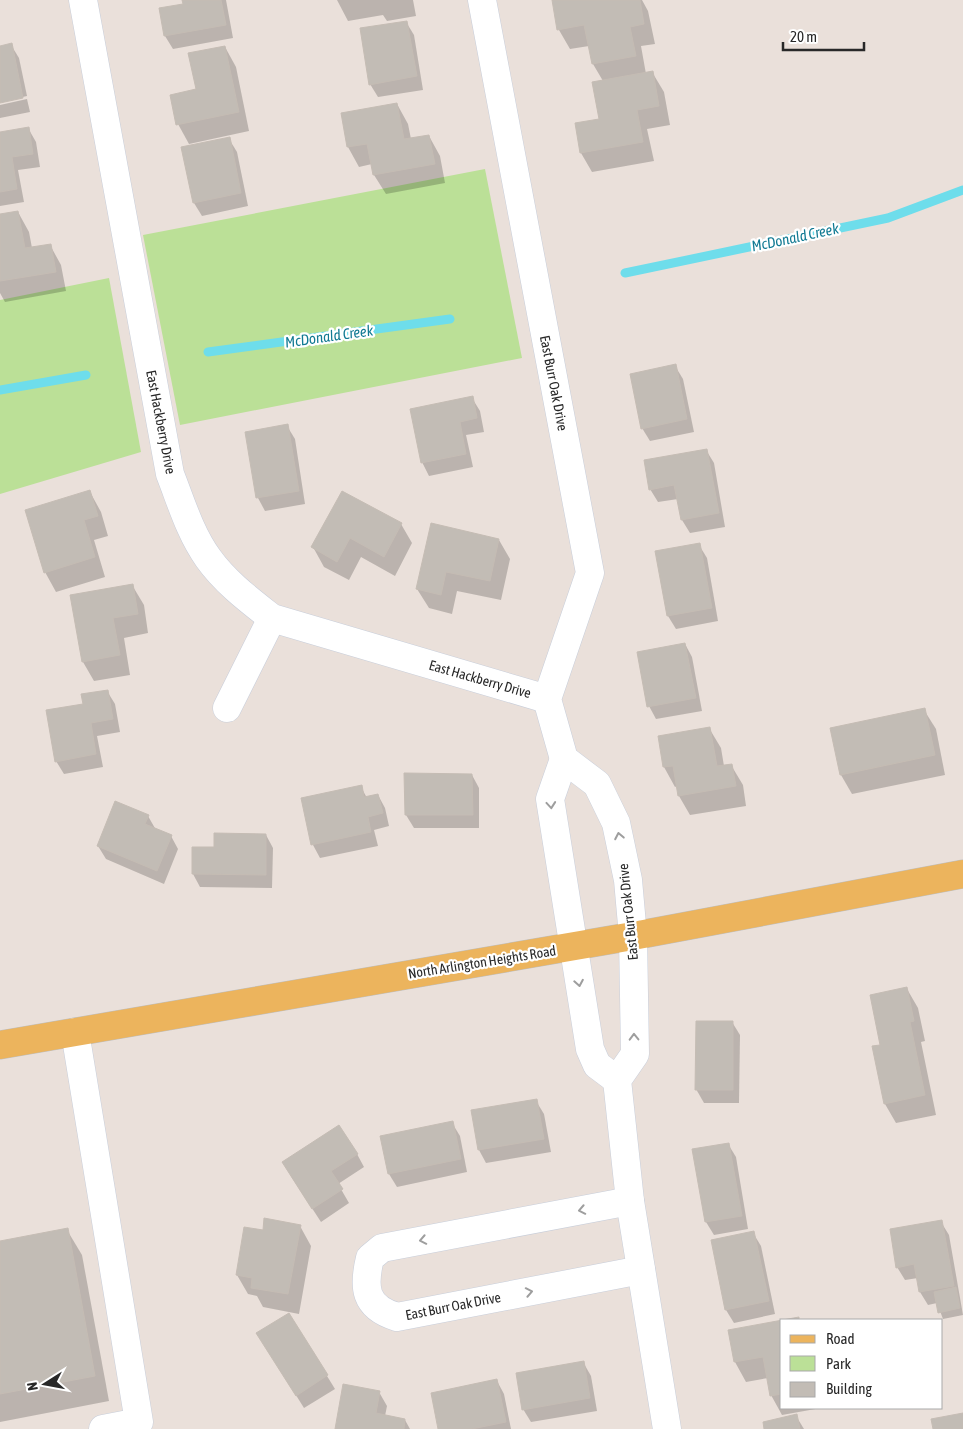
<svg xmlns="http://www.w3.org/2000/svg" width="963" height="1429" viewBox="0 0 963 1429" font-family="'Asap Condensed',sans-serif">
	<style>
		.green { fill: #bbe097 }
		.shadow { fill: #0003 }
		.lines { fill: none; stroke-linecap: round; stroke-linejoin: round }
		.stream { stroke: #6eddeb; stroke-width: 9 }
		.building { fill: #c2bcb5; stroke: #c5bcb4 }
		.minor-casing { stroke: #c8ceda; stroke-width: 29 }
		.major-casing { stroke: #bebebe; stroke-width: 29 }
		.minor { stroke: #fff; stroke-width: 28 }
		.major { stroke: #ecb45d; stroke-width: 28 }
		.oneway { stroke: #9e9e9e }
		.labels { text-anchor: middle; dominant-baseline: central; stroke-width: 4.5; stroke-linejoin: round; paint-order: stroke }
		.street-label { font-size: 14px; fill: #282828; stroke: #fff }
		.water-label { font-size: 15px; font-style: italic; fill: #117a93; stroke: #fff }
	</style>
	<rect width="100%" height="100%" fill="#eae0da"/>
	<g class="green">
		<path d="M485 169 522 358 180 425 143 235Z"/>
		<path d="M109 278 141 452 0 494V300Z"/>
	</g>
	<g class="shadow">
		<path d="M183 0H226L233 38 173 49 165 36 184 5Z"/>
		<path d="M337 0H413L416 16 387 21 383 15 348 21Z"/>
		<path d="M553 0H642L648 11 655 44 641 46 646 74 652 72 664 92 670 125 647 129 654 161 592 172 581 153 601 120 603 81 593 64 589 46 570 49 559 30Z"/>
		<path d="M406 22 414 35 423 90 378 97 370 84Z"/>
		<path d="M11 45 19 58 27 96 0 102V47Z"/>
		<path d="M225 47 236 67 249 131 189 144 178 124Z"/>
		<path d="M27 99 30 112 0 118V105Z"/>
		<path d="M397 104 408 124 411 139 429 136 440 156 445 183 386 194 374 175 372 164 359 167 348 147 342 114Z"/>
		<path d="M28 128 36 142 40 167 18 170 24 202 0 206V133Z"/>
		<path d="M229 139 237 152 248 206 202 216 194 203 183 148Z"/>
		<path d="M18 212 29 232 32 248 50 245 61 265 66 291 5 302 0 293V215Z"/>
		<path d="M675 366 683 379 694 432 650 441 642 428Z"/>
		<path d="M472 398 480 411 484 432 466 435 473 467 429 476 422 462Z"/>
		<path d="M287 426 295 439 305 504 265 511 258 498Z"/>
		<path d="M706 450 714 463 725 527 690 533 682 520 678 499 658 502 650 489Z"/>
		<path d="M90 492 101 512 108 536 94 540 105 577 56 592 45 572Z"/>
		<path d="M401 524 412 543 395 576 361 557 349 580 324 567 313 547Z"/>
		<path d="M499 540 510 559 501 600 457 591 452 614 429 608 417 589Z"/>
		<path d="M699 545 707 558 718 621 676 629 668 616 657 552Z"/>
		<path d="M132 585 144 605 148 633 124 638 130 675 94 681 83 662Z"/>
		<path d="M685 644 692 657 702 711 656 719 649 706Z"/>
		<path d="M107 691 115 704 120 732 97 736 103 767 64 774 56 761 84 705Z"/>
		<path d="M924 710 936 729 945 775 852 794 841 775 831 729Z"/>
		<path d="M709 728 721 748 724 766 731 765 743 785 746 806 690 815 679 796 677 786 675 787 664 767 659 737Z"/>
		<path d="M472 775 479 788V828H414L406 815Z"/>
		<path d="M361 787 367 798 378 795 385 808 389 826 374 830 378 846 320 858 313 845Z"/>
		<path d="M148 816 156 830 171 836 178 849 164 884 106 859 98 846Z"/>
		<path d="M266 835 273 848 272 888 200 887 193 874 215 848Z"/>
		<path d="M907 989 918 1008 925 1041 921 1042 936 1115 896 1123 885 1104 882 1046Z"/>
		<path d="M732 1022 740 1035 739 1103H704L696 1089Z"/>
		<path d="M536 1101 544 1114 551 1152 486 1163 479 1150Z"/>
		<path d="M452 1123 460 1136 467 1172 397 1187 389 1174Z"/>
		<path d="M728 1144 736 1157 748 1229 714 1235 706 1222Z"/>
		<path d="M357 1154 364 1167 338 1184 349 1203 321 1222 291 1176Z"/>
		<path d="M941 1222 949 1235 963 1315 943 1319 937 1303 928 1305 920 1292 918 1278 905 1280 897 1267Z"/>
		<path d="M300 1226 311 1246 299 1314 263 1307 257 1296 248 1294 237 1275 264 1232Z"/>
		<path d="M67 1230 82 1255 109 1401 0 1422V1242Z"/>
		<path d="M753 1233 761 1246 775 1314 734 1323 726 1310Z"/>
		<path d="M289 1314 335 1389 304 1408 266 1347Z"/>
		<path d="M782 1321V1408H821L782 1415 771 1395 768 1378 746 1382 735 1362 730 1331Z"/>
		<path d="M583 1362 591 1376 597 1411 531 1422 523 1409Z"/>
		<path d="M497 1381 504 1394 511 1429H439Z"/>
		<path d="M379 1392 387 1406 385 1416 405 1420 410 1429H336Z"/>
		<path d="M796 1416 804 1429H766Z"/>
	</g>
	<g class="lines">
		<g class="stream">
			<path d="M625 273 888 218 963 190"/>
			<path d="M208 352 450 319"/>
			<path d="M0 390 86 375"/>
		</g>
	</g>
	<g class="building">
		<path d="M182 0H221L226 25 164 36 159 8 183 4Z"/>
		<path d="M552 0H640L644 24 630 27 636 56 592 64 584 25 557 30Z"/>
		<path d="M407 21 417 76 369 85 360 28Z"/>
		<path d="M12 43 23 98 0 103V46Z"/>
		<path d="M225 46 239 112 176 125 170 95 196 89 188 53Z"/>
		<path d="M653 71 659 106 637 110 643 142 580 153 575 123 599 119 592 82Z"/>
		<path d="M397 103 404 139 429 135 435 164 373 175 367 144 347 147 341 113Z"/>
		<path d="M29 127 33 154 12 157 17 189 0 192V132Z"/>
		<path d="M230 137 241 193 193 203 181 147Z"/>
		<path d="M18 211 25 248 51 244 56 272 0 281V214Z"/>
		<path d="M676 364 687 419 641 429 630 374Z"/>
		<path d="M473 396 477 418 460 422 466 454 421 463 410 409Z"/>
		<path d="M288 424 299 491 256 498 245 432Z"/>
		<path d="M707 449 719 513 681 520 674 485 649 490 644 460Z"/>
		<path d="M90 490 98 516 84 520 95 557 44 573 25 510Z"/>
		<path d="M342 491 402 523 384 557 350 538 337 562 311 547Z"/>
		<path d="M431 523 499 539 490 581 446 572 441 595 416 589Z"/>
		<path d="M700 543 712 608 667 616 655 551Z"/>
		<path d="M133 584 138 614 113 618 120 655 82 662 70 595Z"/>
		<path d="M685 643 696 698 647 707 637 652Z"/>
		<path d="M108 690 113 719 91 723 96 754 55 762 46 710 83 704 81 694Z"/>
		<path d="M925 708 935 755 840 775 830 728Z"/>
		<path d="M710 727 717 766 732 764 736 786 678 796 673 766 663 767 658 736Z"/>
		<path d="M404 773 472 774 473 815H405Z"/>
		<path d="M362 785 364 797 378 794 383 813 368 817 371 832 311 845 301 798Z"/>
		<path d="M115 801 149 815 145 824 172 835 157 871 97 846Z"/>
		<path d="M214 833 266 834V875L192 874V847H214Z"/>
		<path d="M907 987 914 1021 910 1022 925 1095 884 1104 872 1046 880 1045 870 995Z"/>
		<path d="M696 1021H733V1090H695Z"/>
		<path d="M537 1099 544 1139 478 1150 471 1110Z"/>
		<path d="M453 1121 461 1159 388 1174 380 1136Z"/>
		<path d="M339 1125 358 1154 331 1171 343 1189 312 1209 282 1162Z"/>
		<path d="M729 1143 742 1216 705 1222 692 1149Z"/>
		<path d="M264 1218 301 1225 288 1294 251 1288 252 1278 236 1275 244 1227 263 1230Z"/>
		<path d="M942 1220 954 1286 919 1292 914 1264 896 1268 890 1229Z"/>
		<path d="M68 1228 95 1376 0 1394V1241Z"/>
		<path d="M754 1231 769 1301 725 1310 711 1240Z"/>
		<path d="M956 1287 960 1308 938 1313 934 1292Z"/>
		<path d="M289 1313 328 1375 296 1396 256 1333Z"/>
		<path d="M799 1317V1320H782V1394L770 1396 763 1357 734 1362 728 1330Z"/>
		<path d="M584 1361 590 1398 522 1410 516 1373Z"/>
		<path d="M497 1379 506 1422 472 1429H438L431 1393Z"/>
		<path d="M343 1384 380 1391 376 1413 405 1419 404 1429H335Z"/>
		<path d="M963 1413V1429H933L931 1419Z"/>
		<path d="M797 1414 800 1429H764L763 1422Z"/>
	</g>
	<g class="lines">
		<g class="minor-casing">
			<g id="minor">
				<path d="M83 0 170 474C181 502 190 533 208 558 225 582 249 600 272 618L547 699"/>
				<path d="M482 0 590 573 547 699 564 759 597 784 616 823 628 880 633 936 635 1054 617 1080 630 1201 667 1429"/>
				<path d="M227 708 272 618"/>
				<path d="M564 759 550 799 590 1049 597 1065 617 1080"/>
				<path d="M75 1032 139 1422 103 1429"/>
				<path d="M630 1201 382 1248 370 1258C363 1287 364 1307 397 1317L641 1270"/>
			</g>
		</g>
		<g class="major-casing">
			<path id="major" d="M0 1045 633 936 963 874"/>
		</g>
		<use href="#minor" class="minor"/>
		<use href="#major" class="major"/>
	</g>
	<defs><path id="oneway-chevron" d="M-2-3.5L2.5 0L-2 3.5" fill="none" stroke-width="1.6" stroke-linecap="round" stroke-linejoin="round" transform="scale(1.25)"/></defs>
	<g class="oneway">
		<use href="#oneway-chevron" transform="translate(551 805) rotate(85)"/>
		<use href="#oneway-chevron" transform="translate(619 836) rotate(-101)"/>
		<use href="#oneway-chevron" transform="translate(579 983) rotate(80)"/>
		<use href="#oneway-chevron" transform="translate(634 1037) rotate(-91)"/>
		<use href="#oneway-chevron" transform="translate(582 1210) rotate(169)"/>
		<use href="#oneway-chevron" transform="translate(423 1240) rotate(169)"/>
		<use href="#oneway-chevron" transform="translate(529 1292) rotate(-11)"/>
	</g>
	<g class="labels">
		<g class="street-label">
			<text transform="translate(554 383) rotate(79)">East Burr Oak Drive</text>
			<text transform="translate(161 422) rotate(79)">East Hackberry Drive</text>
			<text transform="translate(480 679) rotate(16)">East Hackberry Drive</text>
			<text transform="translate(628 912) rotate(-96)">East Burr Oak Drive</text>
			<text transform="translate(482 962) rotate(-9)">North Arlington Heights Road</text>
			<text transform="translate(453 1306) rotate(-11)">East Burr Oak Drive</text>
		</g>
		<g class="water-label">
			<text transform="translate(795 237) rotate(-12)">McDonald Creek</text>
			<text transform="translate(329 336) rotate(-8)">McDonald Creek</text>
		</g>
	</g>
	<rect x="780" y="1319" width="162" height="90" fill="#ffffff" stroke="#a9a9a9"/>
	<rect x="790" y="1335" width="25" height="8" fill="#ecb45d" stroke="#a9a9a9"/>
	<text x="826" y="1344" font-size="15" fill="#282828">Road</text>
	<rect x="790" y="1356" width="25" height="15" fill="#bbe097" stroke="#a9a9a9"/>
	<text x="826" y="1369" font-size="15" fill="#282828">Park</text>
	<rect x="790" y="1382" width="25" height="15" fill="#c2bcb5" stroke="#a9a9a9"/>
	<text x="826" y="1394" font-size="15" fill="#282828">Building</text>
	<g transform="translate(45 1384) rotate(259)" stroke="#ffffff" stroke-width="4" paint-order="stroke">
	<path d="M0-4L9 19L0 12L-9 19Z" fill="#282828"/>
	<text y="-8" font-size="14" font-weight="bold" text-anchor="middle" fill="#282828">N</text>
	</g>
	<path d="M783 42v8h81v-8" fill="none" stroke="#282828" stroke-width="2.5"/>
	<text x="790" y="42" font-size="15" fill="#282828" stroke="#ffffff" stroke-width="4" paint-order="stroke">20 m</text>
</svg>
